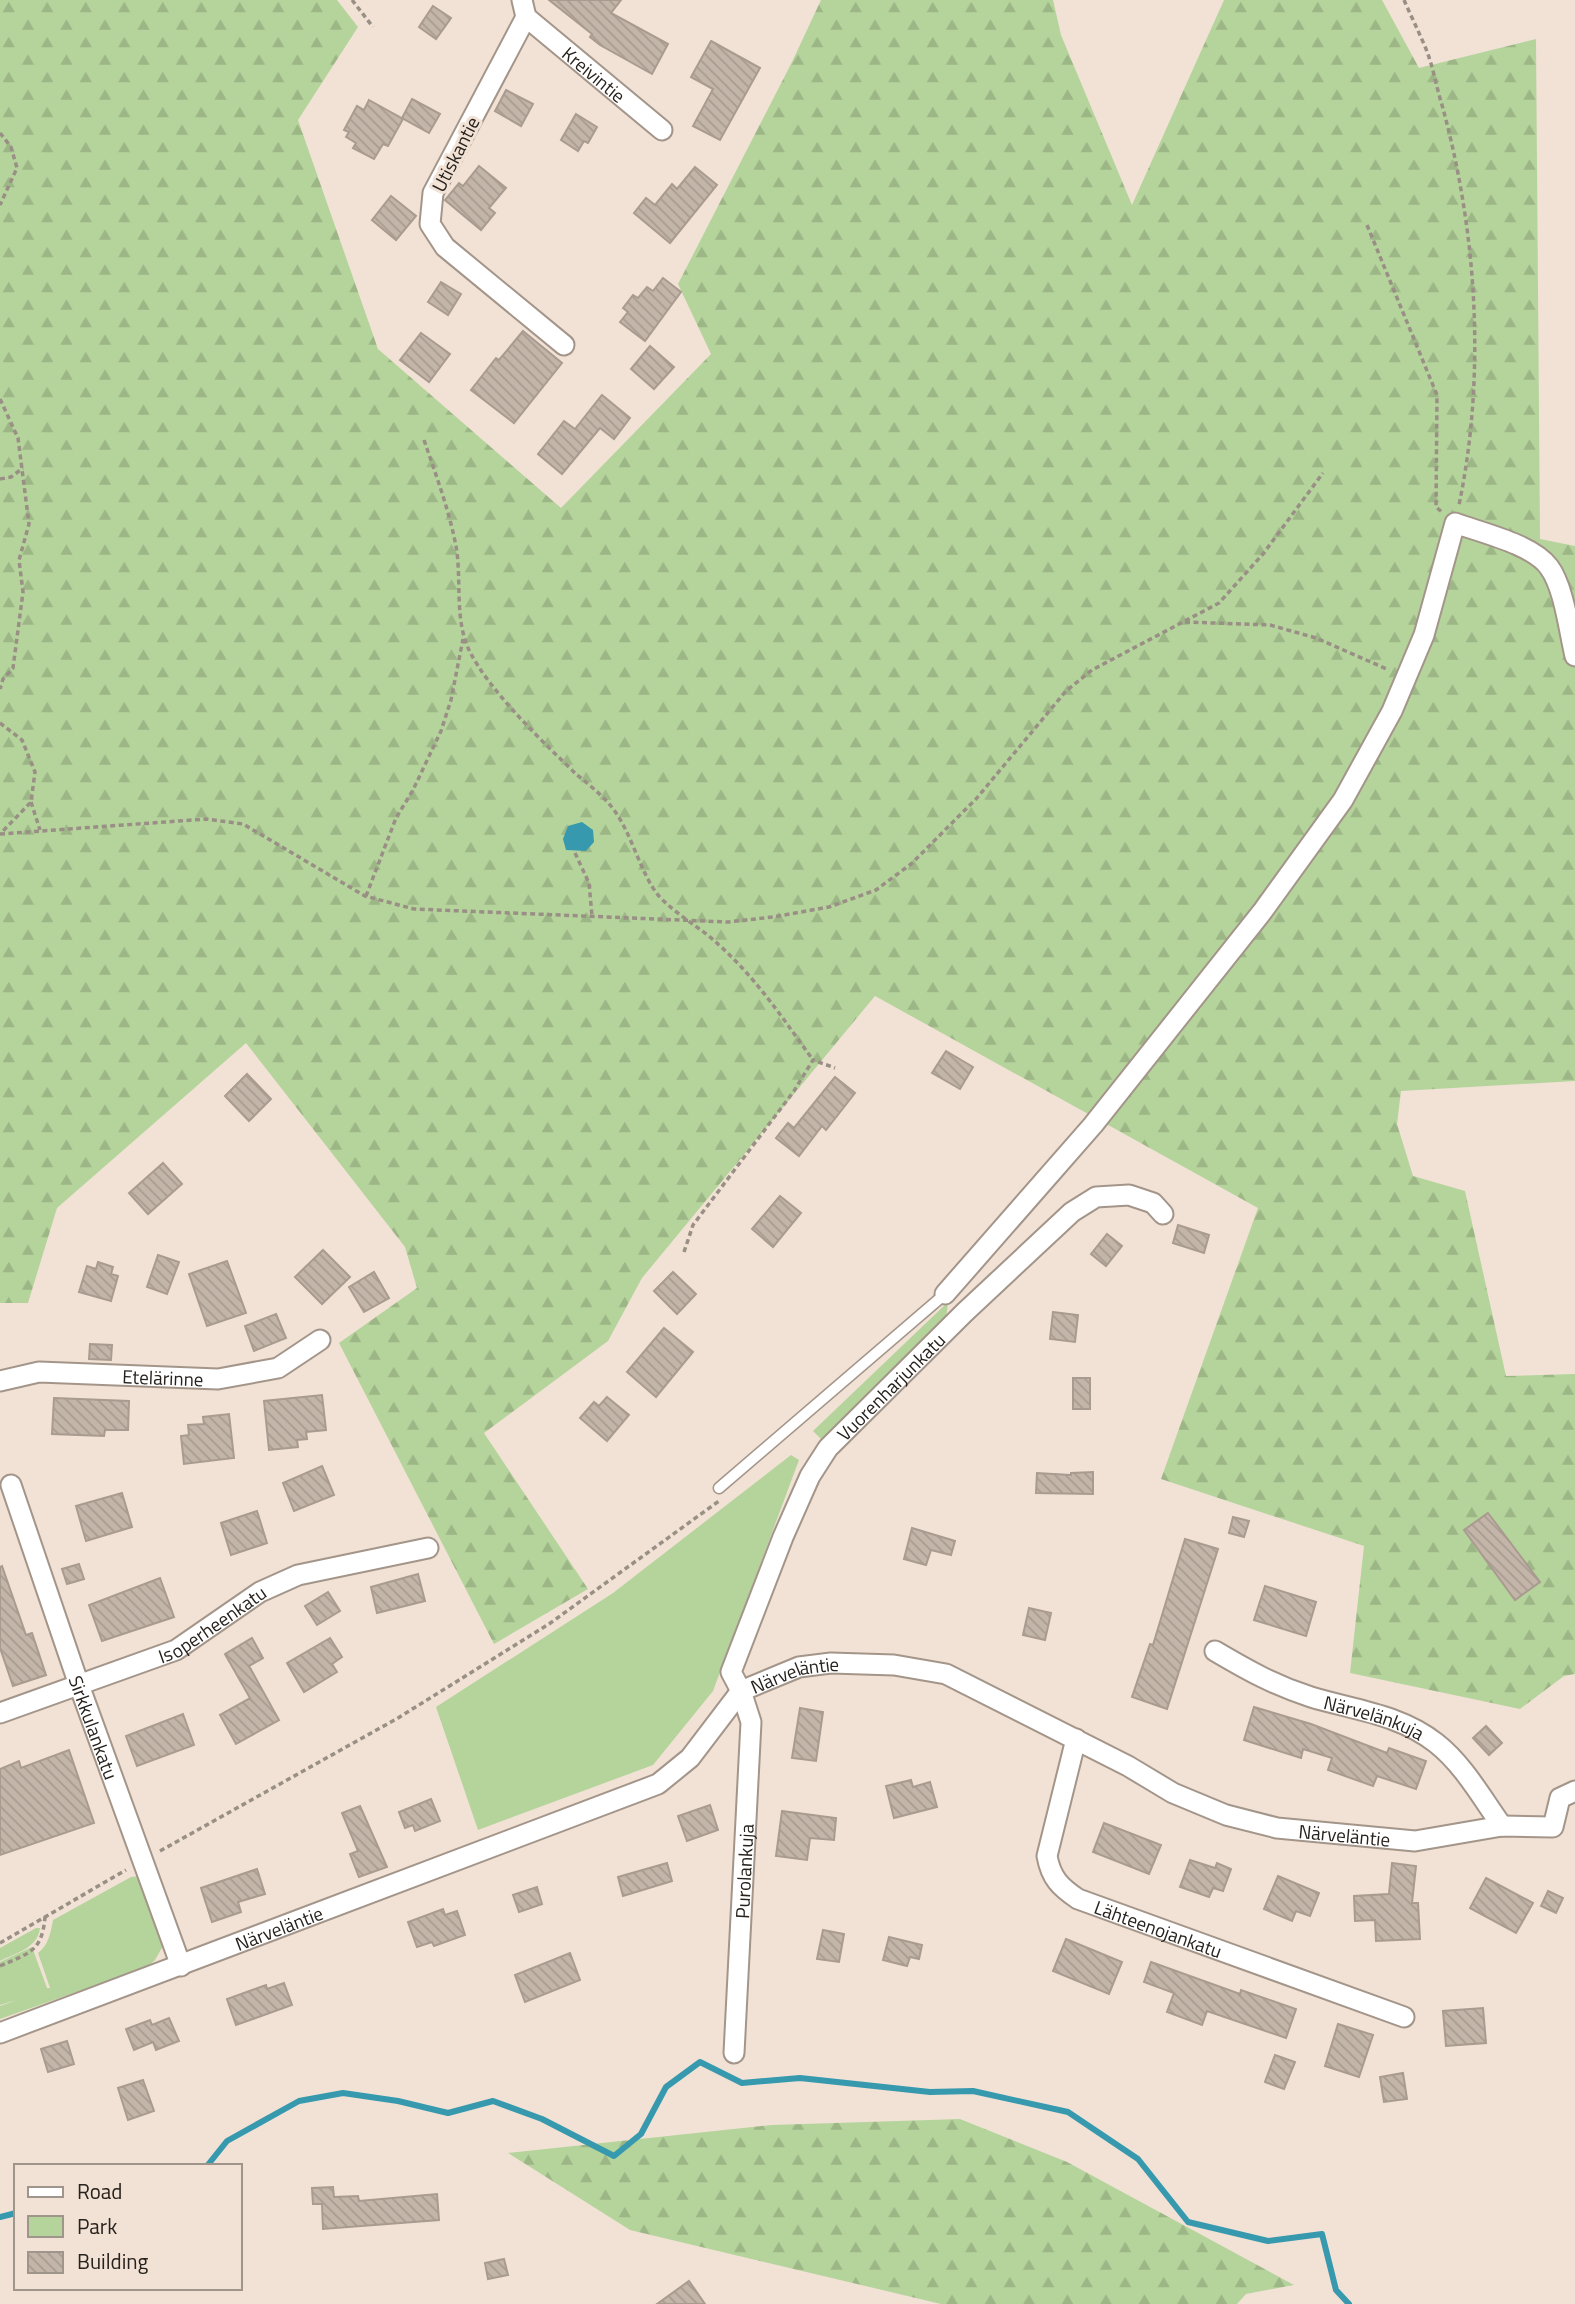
<svg xmlns="http://www.w3.org/2000/svg" width="1575" height="2304" viewBox="0 0 1575 2304" font-family="'Titillium Web',sans-serif">
	<style>
		.green { fill: #b5d49c }
		.forest { fill: url(#forest-firs) }
		.water { fill: #3799ae }
		.lines { fill: none; stroke-linecap: round; stroke-linejoin: round }
		.stream { stroke: #3799ae; stroke-width: 6 }
		.building { fill: url(#building-back-hatch); stroke: #a99b8f; stroke-width: 2 }
		.service-casing { stroke: #a39589; stroke-width: 13 }
		.minor-casing { stroke: #a39589; stroke-width: 23 }
		.path { stroke: #998f85; stroke-width: 3.5; stroke-dasharray: 5 3.5; stroke-linecap: butt }
		.service { stroke: #fff; stroke-width: 10 }
		.minor { stroke: #fff; stroke-width: 19 }
		.labels { text-anchor: middle; dominant-baseline: central; stroke-width: 6; stroke-linejoin: round; paint-order: stroke }
		.street-label { font-size: 19px; fill: #27221d; stroke: #f1e2d5 }
	</style>
	<defs>
		<pattern id="forest-firs" width="22" height="20" patternUnits="userSpaceOnUse" patternTransform="scale(1.75)"><rect width="22" height="20" fill="#b5d49c"/><path d="M5 1l3.5 6h-7zM16 11l3.5 6h-7z" fill="#9cb686"/></pattern>
		<pattern id="building-back-hatch" width="6" height="6" patternUnits="userSpaceOnUse" patternTransform="scale(1.75)"><rect width="6" height="6" fill="#c4b5a9"/><path d="M-1 5l2 2M0 0l6 6M5-1l2 2" fill="none" stroke="#a89b91"/></pattern>
	</defs>
	<rect width="100%" height="100%" fill="#f1e2d5"/>
	<g class="green">
		<path d="M948 1302 946 1320 823 1441 813 1431Z"/>
		<path d="M791 1455 799 1460 713 1691 653 1765 478 1830 436 1707 613 1593Z"/>
		<path d="M139 1876 163 1946 155 1960 147 1967 0 2019V2006L17 2000 0 2005V1962L32 1947 47 1988H50L38 1953C48 1946 51 1932 53 1920L131 1877Z"/>
		<path d="M36 1928H40C38 1948 16 1953 0 1961V1948Z"/>
	</g>
	<g class="forest">
		<path d="M0 0H337L358 27 298 120 378 349 561 508 711 354 678 284 792 62 821 0H1053L1061 35 1132 205 1224 0H1382L1419 68 1536 39 1540 539 1575 546V1081L1401 1091 1397 1124 1413 1176 1465 1191 1506 1376 1575 1374V1674L1564 1676 1520 1709 1350 1673 1364 1546 1161 1479 1258 1208 875 996 642 1278 608 1341 484 1433 588 1589 494 1644 339 1343 417 1288 405 1247 246 1043 57 1208 28 1303H0Z"/>
		<path d="M960 2119 1067 2162 1294 2285 1246 2294 1237 2304H941L630 2230 508 2153 772 2125Z"/>
	</g>
	<path class="water" d="M582 822 593 830 594 842 586 851 566 850 563 839 568 826Z"/>
	<g class="lines">
		<g class="stream">
			<path d="M207 2166 227 2141 299 2101 343 2093 398 2101 448 2113 493 2101 542 2119 614 2156 641 2134 666 2087 700 2062 742 2083 800 2078 930 2092 973 2091 1068 2112 1138 2159 1188 2222 1268 2241 1322 2234 1336 2290 1349 2304"/>
			<path d="M0 2217 16 2213"/>
		</g>
	</g>
	<g class="building">
		<path d="M549 0H621L611 13 668 44 652 74 600 45 590 37 592 34Z"/>
		<path d="M433 6 451 18 436 39 419 27Z"/>
		<path d="M711 41 760 68 720 140 693 126 713 89 691 77Z"/>
		<path d="M506 90 533 104 521 126 495 111Z"/>
		<path d="M412 99 440 114 429 133 402 118Z"/>
		<path d="M369 100 403 119 388 146 383 144 374 159 353 148 356 143 346 137 349 132 344 130 357 106 364 110Z"/>
		<path d="M576 114 597 127 588 143 584 141 578 151 561 140Z"/>
		<path d="M479 166 506 188 489 208 495 213 481 230 445 200 459 183 463 186Z"/>
		<path d="M695 167 717 185 670 243 634 213 646 198 655 205 672 184 677 189Z"/>
		<path d="M391 196 416 216 396 240 372 220Z"/>
		<path d="M663 278 681 292 645 341 620 322 628 312 623 308 633 295 638 298 647 287 653 291Z"/>
		<path d="M441 282 461 294 448 315 428 302Z"/>
		<path d="M523 331 562 363 514 423 471 390 496 358 499 360Z"/>
		<path d="M421 333 450 354 429 382 400 360Z"/>
		<path d="M650 346 674 367 654 389 631 369Z"/>
		<path d="M602 395 630 418 614 439 600 428 562 474 538 454 564 421 575 429Z"/>
		<path d="M946 1051 973 1067 960 1089 932 1073Z"/>
		<path d="M247 1074 271 1099 249 1121 225 1096Z"/>
		<path d="M835 1077 855 1093 826 1130 822 1126 799 1156 776 1138 788 1123 794 1128Z"/>
		<path d="M163 1163 182 1184 148 1214 129 1193Z"/>
		<path d="M780 1196 801 1213 773 1247 752 1229Z"/>
		<path d="M1178 1225 1209 1235 1204 1253 1173 1243Z"/>
		<path d="M1107 1234 1122 1246 1106 1266 1091 1254Z"/>
		<path d="M323 1250 350 1277 322 1304 295 1277Z"/>
		<path d="M158 1255 179 1262 167 1294 147 1287Z"/>
		<path d="M227 1261 246 1313 207 1326 189 1274Z"/>
		<path d="M98 1262 113 1267 111 1274 118 1276 111 1301 79 1292 87 1266 96 1269Z"/>
		<path d="M374 1272 389 1298 364 1312 349 1287Z"/>
		<path d="M673 1272 696 1294 677 1314 654 1291Z"/>
		<path d="M1053 1312 1078 1315 1075 1342 1050 1339Z"/>
		<path d="M276 1314 286 1338 254 1351 245 1326Z"/>
		<path d="M664 1328 693 1352 656 1397 627 1372Z"/>
		<path d="M90 1344 112 1345 111 1360 89 1359Z"/>
		<rect x="1073" y="1378" width="17" height="31"/>
		<path d="M322 1395 326 1430 306 1432 307 1439 297 1440 298 1447 269 1450 264 1401Z"/>
		<path d="M607 1397 629 1415 607 1441 580 1418 594 1402 599 1406Z"/>
		<path d="M54 1398 129 1401 128 1430H105L104 1436 52 1434Z"/>
		<path d="M229 1414 234 1458 184 1464 181 1436 189 1435 188 1425 204 1424 203 1417Z"/>
		<path d="M322 1466 334 1495 294 1511 283 1483Z"/>
		<path d="M1093 1472V1494L1036 1493 1037 1473 1071 1475V1473Z"/>
		<path d="M122 1493 132 1527 86 1541 76 1506Z"/>
		<path d="M257 1511 267 1543 231 1555 221 1523Z"/>
		<path d="M1488 1513 1540 1582 1515 1600 1464 1530Z"/>
		<path d="M1233 1517 1249 1521 1244 1537 1229 1533Z"/>
		<path d="M912 1528 955 1541 951 1555 931 1550 926 1565 904 1559Z"/>
		<path d="M1185 1539 1218 1549 1167 1709 1132 1697 1150 1644 1153 1645Z"/>
		<path d="M79 1564 84 1579 67 1584 62 1569Z"/>
		<path d="M2 1566 26 1635 32 1633 46 1675 13 1686 0 1648V1567Z"/>
		<path d="M418 1574 425 1601 377 1613 371 1587Z"/>
		<path d="M160 1578 174 1617 102 1641 89 1605Z"/>
		<path d="M1265 1586 1316 1602 1306 1636 1254 1620Z"/>
		<path d="M328 1592 340 1611 317 1625 305 1606Z"/>
		<path d="M1029 1608 1051 1613 1045 1640 1023 1635Z"/>
		<path d="M252 1638 263 1658 249 1666 279 1720 236 1744 220 1715 250 1698 225 1654Z"/>
		<path d="M330 1638 342 1657 332 1664 337 1672 304 1692 287 1663Z"/>
		<path d="M1254 1707 1311 1724 1387 1753 1389 1748 1426 1761 1416 1789 1377 1776 1373 1786 1328 1770 1332 1758 1303 1749 1301 1758 1244 1740Z"/>
		<path d="M800 1708 823 1712 816 1761 792 1758Z"/>
		<path d="M183 1714 194 1745 137 1766 126 1736Z"/>
		<path d="M1486 1726 1502 1743 1489 1755 1473 1738Z"/>
		<path d="M69 1750 94 1823 0 1855V1769L19 1761 21 1768Z"/>
		<path d="M911 1780 913 1787 930 1782 937 1807 894 1818 886 1786Z"/>
		<path d="M431 1799 440 1821 415 1831 413 1825 405 1828 399 1812Z"/>
		<path d="M710 1805 718 1830 687 1841 678 1816Z"/>
		<path d="M360 1806 387 1867 359 1877 350 1854 358 1851 342 1813Z"/>
		<path d="M782 1811 836 1818 834 1840 810 1838 807 1860 776 1856Z"/>
		<path d="M1104 1823 1161 1845 1149 1874 1093 1852Z"/>
		<path d="M1190 1860 1215 1868 1217 1863 1231 1869 1223 1891 1213 1888 1209 1897 1180 1887Z"/>
		<path d="M667 1863 672 1881 623 1896 618 1877Z"/>
		<path d="M1392 1863 1416 1866 1412 1903H1418L1420 1939 1376 1941 1375 1920 1355 1921 1354 1896 1389 1894Z"/>
		<path d="M257 1869 265 1894 238 1902 241 1912 212 1922 201 1888Z"/>
		<path d="M1278 1876 1319 1893 1310 1916 1296 1911 1292 1921 1264 1909Z"/>
		<path d="M1486 1878 1533 1903 1516 1933 1470 1908Z"/>
		<path d="M537 1887 542 1904 519 1912 513 1895Z"/>
		<path d="M1548 1891 1563 1898 1556 1913 1541 1906Z"/>
		<path d="M443 1909 445 1915 457 1911 465 1935 434 1946 432 1942 417 1947 408 1922Z"/>
		<path d="M823 1930 844 1934 839 1962 817 1959Z"/>
		<path d="M889 1937 922 1945 919 1959 910 1957 907 1966 883 1960Z"/>
		<path d="M1066 1939 1122 1962 1109 1994 1053 1971Z"/>
		<path d="M570 1953 580 1980 525 2002 515 1975Z"/>
		<path d="M1151 1962 1240 1994 1241 1990 1296 2009 1286 2038 1207 2011 1202 2025 1167 2012 1174 1993 1144 1982Z"/>
		<path d="M284 1983 292 2005 236 2025 227 1999 266 1985 267 1989Z"/>
		<path d="M1483 2008 1486 2043 1446 2046 1443 2011Z"/>
		<path d="M169 2018 179 2041 156 2050 153 2042 134 2050 126 2029 150 2020 152 2025Z"/>
		<path d="M1338 2024 1373 2035 1359 2077 1325 2066Z"/>
		<path d="M67 2041 74 2064 48 2072 41 2049Z"/>
		<path d="M1275 2055 1295 2062 1284 2089 1265 2082Z"/>
		<path d="M1403 2073 1407 2099 1384 2102 1380 2077Z"/>
		<path d="M143 2080 154 2111 128 2120 118 2088Z"/>
		<path d="M333 2187 334 2197 358 2196 359 2201 437 2194 439 2220 323 2229 322 2204H313L312 2188Z"/>
		<path d="M504 2259 508 2275 488 2279 485 2263Z"/>
		<path d="M689 2281 705 2304H657Z"/>
	</g>
	<g class="lines">
		<g class="service-casing">
			<path id="service" d="M719 1488 945 1294"/>
		</g>
		<g class="minor-casing">
			<g id="minor">
				<path d="M522 0 526 17 433 193 430 224 445 247 564 345"/>
				<path id="s1" d="M526 17 662 130"/>
				<path d="M945 1294 1093 1125 1262 912 1343 800 1392 711 1424 635 1455 523C1482 533 1532 544 1549 567 1564 587 1569 631 1575 656"/>
				<path id="s2" d="M0 1381 39 1372 218 1379 278 1368 320 1340"/>
				<path id="s3" d="M11 1485 79 1685 181 1966"/>
				<path id="s4" d="M1215 1651C1249 1671 1274 1685 1311 1697 1354 1710 1399 1714 1436 1743 1463 1764 1482 1798 1502 1826"/>
				<path id="s5" d="M0 1713 176 1650 260 1592 298 1575 428 1548"/>
				<path id="s6" d="M1076 1739 1047 1856C1051 1878 1060 1887 1078 1899L1404 2017"/>
				<path id="s7" d="M0 2033 658 1784 690 1758 741 1691 799 1667 831 1663 894 1665 946 1674 1128 1766 1173 1793 1226 1815 1277 1828 1415 1841 1502 1826 1553 1827 1560 1798 1575 1791"/>
				<path id="s8" d="M734 2053 751 1722 741 1691 731 1672 783 1537 810 1476 828 1448 965 1312 1072 1212 1096 1197 1129 1195 1153 1203 1163 1214"/>
			</g>
		</g>
		<g class="path">
			<path d="M352 0 373 27"/>
			<path d="M1404 0C1411 16 1419 32 1426 49 1433 66 1436 86 1442 105 1477 232 1486 375 1459 505"/>
			<path d="M0 133 11 147 17 168 0 205"/>
			<path d="M1367 225 1437 395 1436 507 1442 512"/>
			<path d="M0 399 18 438 29 524 19 560 23 592 13 668 3 679 0 689"/>
			<path d="M424 440C436 475 449 510 456 546 462 580 454 618 469 650 489 691 543 742 576 774 588 784 601 794 611 806 632 832 639 871 658 895 676 915 700 927 719 945 756 978 784 1020 813 1060"/>
			<path d="M0 479 11 477 23 468"/>
			<path d="M1185 622 1270 625 1316 638 1389 670"/>
			<path d="M0 723 22 740 35 772 31 802 2 832"/>
			<path d="M31 802 40 830"/>
			<path d="M0 834 206 819 243 824 365 896 414 909 728 922 773 917 829 907 876 890 911 864 976 799 1066 691 1092 670 1219 603 1263 554 1323 473"/>
			<path d="M575 853 589 883 592 916"/>
			<path d="M366 896 396 818 413 790 441 731 451 700 463 639"/>
			<path d="M684 1252 693 1225 794 1091 813 1060 835 1068"/>
			<path d="M160 1851 398 1718 549 1624 719 1501"/>
			<path d="M0 1943 126 1870"/>
			<path d="M0 1966C29 1953 42 1952 45 1917"/>
		</g>
		<use href="#service" class="service"/>
		<use href="#minor" class="minor"/>
	</g>
	<g class="labels">
		<g class="street-label">
			<text stroke="none"><textPath href="#s1" startOffset="89">Kreivintie</textPath></text>
			<text transform="translate(455 154) rotate(-63)">Utiskantie</text>
			<text stroke="none"><textPath href="#s2" startOffset="164">Etelärinne</textPath></text>
			<text stroke="none"><textPath href="#s8" startOffset="718">Vuorenharjunkatu</textPath></text>
			<text stroke="none"><textPath href="#s5" startOffset="231">Isoperheenkatu</textPath></text>
			<text stroke="none"><textPath href="#s7" startOffset="886">Närveläntie</textPath></text>
			<text stroke="none"><textPath href="#s4" startOffset="173">Närvelänkuja</textPath></text>
			<text stroke="none"><textPath href="#s3" startOffset="256">Sirkkulankatu</textPath></text>
			<text stroke="none"><textPath href="#s7" startOffset="1474">Närveläntie</textPath></text>
			<text stroke="none"><textPath href="#s8" startOffset="182">Purolankuja</textPath></text>
			<text stroke="none"><textPath href="#s6" startOffset="261">Lähteenojankatu</textPath></text>
			<text stroke="none"><textPath href="#s7" startOffset="298">Närveläntie</textPath></text>
		</g>
	</g>
	<rect x="14" y="2164" width="228" height="126" fill="#f1e2d5" stroke="#a0958b" stroke-width="2"/>
	<rect x="28" y="2187" width="35" height="10" fill="#ffffff" stroke="#a0958b" stroke-width="2"/>
	<text x="77" y="2199" font-size="21" fill="#27221d">Road</text>
	<rect x="28" y="2216" width="35" height="21" fill="#b5d49c" stroke="#a0958b" stroke-width="2"/>
	<text x="77" y="2234" font-size="21" fill="#27221d">Park</text>
	<rect x="28" y="2252" width="35" height="21" fill="url(#building-back-hatch)" stroke="#a0958b" stroke-width="2"/>
	<text x="77" y="2269" font-size="21" fill="#27221d">Building</text>
</svg>
